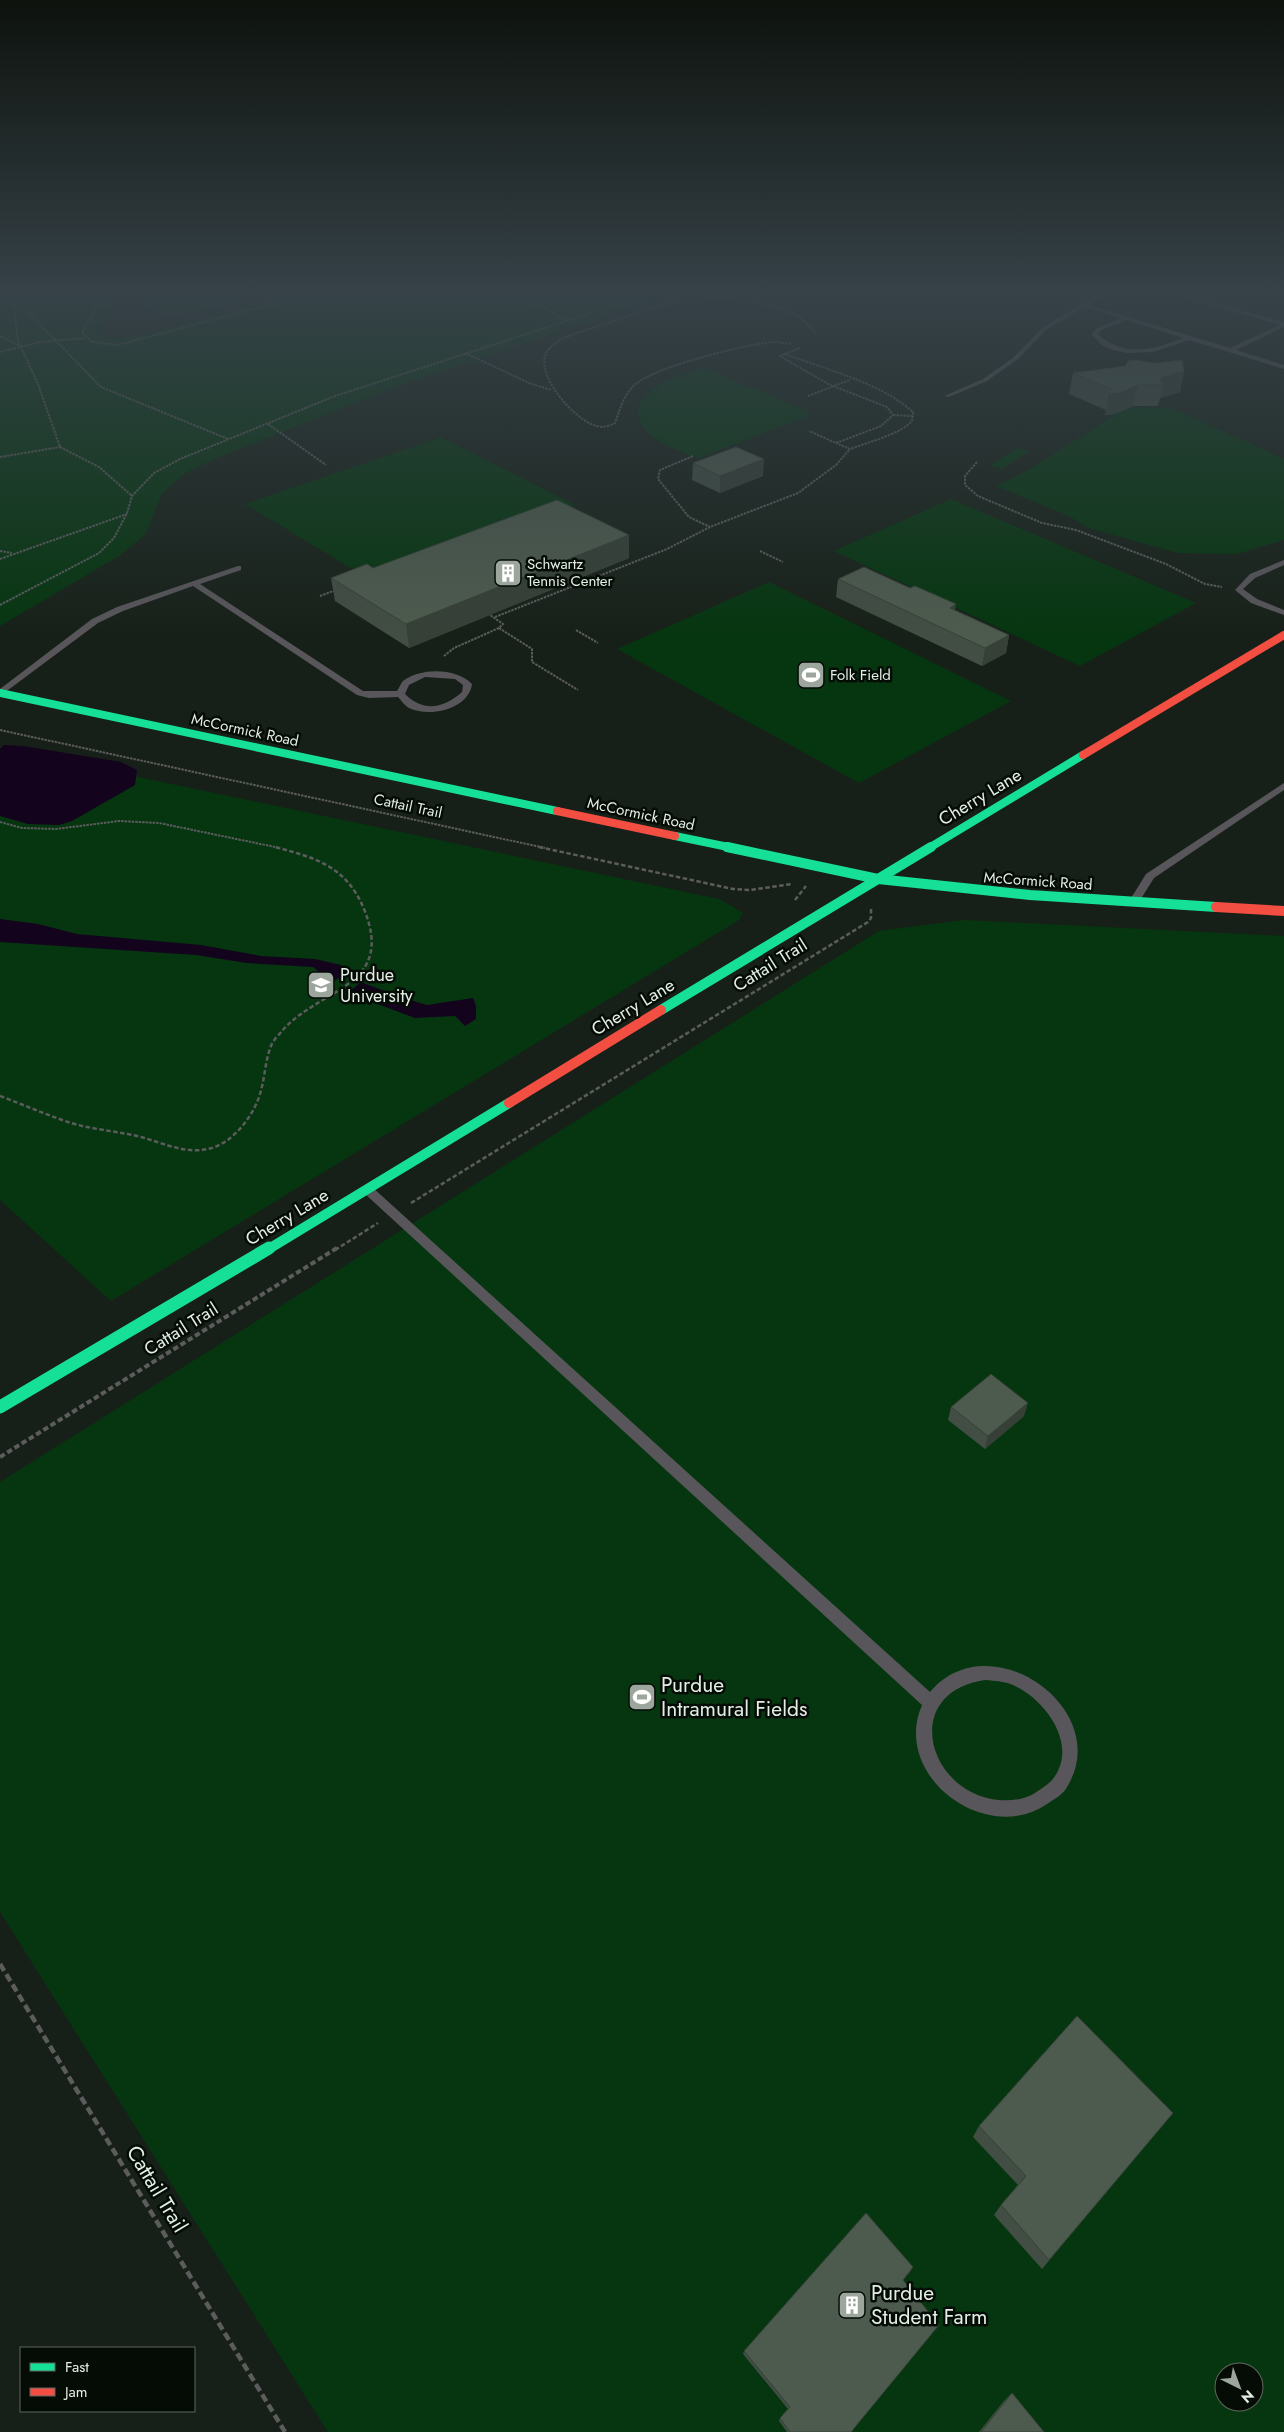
<svg xmlns="http://www.w3.org/2000/svg" width="1284" height="2432" viewBox="0 0 1284 2432" font-family="Jost,sans-serif">
	<style>
		.green { fill: #063610; fill-rule: evenodd }
		.water { fill: #13031d }
		.lines { fill: none; stroke-linecap: round; stroke-linejoin: round }
		.path-far3 { stroke: #5c5c5d; stroke-width: 2; stroke-dasharray: 2.5 1; stroke-linecap: butt }
		.path-far2 { stroke: #5c5c5d; stroke-width: 2.5; stroke-dasharray: 4.5 2.5; stroke-linecap: butt }
		.path-far1 { stroke: #5c5c5d; stroke-width: 4; stroke-dasharray: 5.5 3; stroke-linecap: butt }
		.path { stroke: #5c5c5d; stroke-width: 4.5; stroke-dasharray: 8 4; stroke-linecap: butt }
		.lane { fill: #58565a; fill-rule: evenodd }
		.fast-far2 { stroke: #16e098; stroke-width: 8 }
		.fast-far1 { stroke: #16e098; stroke-width: 10 }
		.fast { stroke: #16e098; stroke-width: 13 }
		.jam-far1 { stroke: #f24e42; stroke-width: 8 }
		.jam { stroke: #f24e42; stroke-width: 10 }
		.wall { fill: #424e43 }
		.shaded-wall { fill: #364037 }
		.building { fill: #4d5b4e; stroke: #364037 }
		.labels { text-anchor: middle; dominant-baseline: central; stroke-width: 5; stroke-linejoin: round; paint-order: stroke }
		.far-poi-label { font-size: 15px; fill: #e3eee4; stroke: #050b05; text-anchor: start }
		.far-street-label { font-size: 15px; fill: #e3eee4; stroke: #050b05 }
		.street-label { font-size: 18px; fill: #e3eee4; stroke: #050b05 }
		.poi-label { font-size: 18px; fill: #e3eee4; stroke: #050b05; text-anchor: start }
		.near-poi-label { font-size: 21px; fill: #e3eee4; stroke: #050b05; text-anchor: start }
		.near-street-label { font-size: 21px; fill: #e3eee4; stroke: #050b05 }
	</style>
	<rect width="100%" height="100%" fill="#172018"/>
	<g class="green">
		<path d="M0 294H120L99 330C108 341 121 338 134 337L286 294H674L409 382 217 458 185 473 161 495 146 534 119 556 0 626Z"/>
		<path d="M136 294H264C239 301 176 324 153 311 147 307 141 299 136 294Z"/>
		<path d="M705 368 808 411V416L699 458C611 432 623 387 705 368Z"/>
		<path d="M1135 407 1167 408 1181 412 1284 459V540L1237 554 1178 553 1088 528 1069 516 996 486 1025 472 1121 411Z"/>
		<path d="M441 437 575 505 374 582 245 504Z"/>
		<path d="M1017 448 1029 451 1002 469 990 465Z"/>
		<path d="M951 499 1196 603 1080 666 834 551Z"/>
		<path d="M769 582 1011 701 859 783 617 649Z"/>
		<path d="M0 748 719 899 743 913 739 920 111 1301 0 1200Z"/>
		<path d="M964 920 1284 936V2432H328L0 1912V1482L879 931ZM1224 2372H1254V2402H1224Z"/>
	</g>
	<g class="water">
		<path d="M4 745 23 746 121 762 137 770 135 785 72 821 59 825 28 824 0 816V749Z"/>
		<path d="M0 919 38 924 77 934 201 945 261 956 315 959 341 965 345 973 333 982 313 967 247 963 196 955 0 942Z"/>
		<path d="M361 982 400 997 427 1005 473 998 476 1006V1019L465 1026 455 1016 415 1018 348 993Z"/>
	</g>
	<g class="lines">
		<g class="path-far3">
			<path d="M5 294 13 305 28 312 101 387 228 439"/>
			<path d="M105 294 82 332 92 342 118 345 310 294"/>
			<path d="M519 294 566 321"/>
			<path d="M13 305 18 341 38 384 60 447 99 467 132 496"/>
			<path d="M0 336 20 346"/>
			<path d="M791 344C785 343 778 342 772 342 743 345 659 366 637 383 624 393 620 409 615 423 609 426 603 428 597 426 576 422 531 372 548 350 560 335 585 331 602 325 665 303 702 287 769 305 789 310 804 317 816 334"/>
			<path d="M800 348 785 354C825 369 881 383 913 412 913 415 913 418 912 420 907 432 863 444 850 449L836 443"/>
			<path d="M0 352 40 342 84 338"/>
			<path d="M465 353 529 383 551 390"/>
			<path d="M785 354 780 356 828 384 887 407 893 415 881 426 836 443 809 431"/>
			<path d="M808 396 850 380"/>
			<path d="M893 415 912 416"/>
			<path d="M268 424 326 465"/>
			<path d="M693 456 660 470 658 479 689 517 710 527"/>
			<path d="M0 457 60 447"/>
			<path d="M977 462 965 476V485L978 496 1042 523 1076 530 1166 564 1205 584 1222 587"/>
			<path d="M0 551 12 553"/>
			<path d="M760 551 783 562"/>
			<path d="M0 559 127 514"/>
			<path d="M320 596 336 590"/>
			<path d="M0 605 99 553 114 538 127 513 132 496 154 473 180 459 335 396 650 294"/>
			<path d="M495 617 667 549 710 527 798 493 836 465 850 449"/>
			<path d="M499 628 532 649V662L578 690"/>
			<path d="M576 630 598 643"/>
			<path d="M444 656 454 648 499 628 503 624 490 615"/>
			<path d="M0 730 545 848"/>
			<path d="M0 822 22 828 56 829 119 821 159 823 280 848"/>
		</g>
		<g class="path-far2">
			<path d="M539 847 733 889 750 890 792 884"/>
			<path d="M795 900 806 886"/>
			<path d="M0 1096C24 1105 47 1115 71 1123 94 1130 118 1131 141 1137 163 1143 185 1154 208 1149 232 1144 253 1117 260 1094 265 1078 265 1061 271 1046 273 1040 279 1035 282 1031 320 987 396 988 364 909 346 866 316 858 275 847"/>
			<path d="M411 1203 868 922 871 918V908"/>
			<path d="M335 1250 378 1223"/>
		</g>
		<path class="path-far1" d="M0 1457 337 1248"/>
		<path class="path" d="M0 1964 285 2432"/>
		<g class="lane">
			<path d="M1098 294H1106L1089 305 1230 348 1280 325 1172 294H1183L1284 322V327L1236 350 1284 365V369L1189 340 1153 352 1127 353 1113 350 1102 345 1091 334 1097 328 1121 318 1085 307 1046 330 1018 359 987 381 949 397 944 396 983 379 1014 357 1042 328ZM1127 320 1183 338C1153 350 1124 358 1098 334L1101 330Z"/>
			<path d="M1284 560V565L1255 578 1243 589 1257 599 1284 610V615L1251 603 1235 590 1250 574Z"/>
			<path d="M238 566H241V570L200 584 363 691H397C399 688 401 683 403 681 421 667 457 668 472 684 469 709 430 718 409 708 405 706 401 700 398 697L369 698 357 695 193 586 123 611 98 623 0 696V689L92 619 117 607ZM425 677 455 679 463 685 462 692C443 709 423 712 405 694L409 685Z"/>
			<path d="M1284 783V790L1154 878 1137 905H1129L1128 903 1146 874Z"/>
			<path d="M368 1186 372 1187 930 1692C989 1621 1115 1709 1067 1787 1063 1795 1054 1799 1047 1804 986 1846 891 1776 922 1705L364 1193 362 1190ZM985 1680C995 1681 1005 1681 1015 1686 1045 1700 1077 1743 1055 1776 1050 1784 1042 1788 1035 1793 1024 1800 1010 1801 998 1800 926 1792 901 1692 985 1680Z"/>
		</g>
		<g class="fast-far2">
			<path d="M0 693 557 811"/>
			<path d="M675 836 733 848"/>
			<path d="M929 848 1083 755"/>
		</g>
		<g class="fast-far1">
			<path d="M727 847 878 879 1030 895 1216 907"/>
			<path d="M661 1010 931 847"/>
			<path d="M267 1250 509 1103"/>
		</g>
		<path class="fast" d="M0 1407 269 1248"/>
		<g class="jam-far1">
			<path d="M1083 755 1284 635"/>
			<path d="M557 811 675 836"/>
		</g>
		<g class="jam">
			<path d="M1216 907 1284 911"/>
			<path d="M509 1103 661 1010"/>
		</g>
	</g>
	<g class="wall">
		<path d="M1184 371 1180 392 1160 398 1158 406H1133L1115 414 1105 415 1106 410 1069 394 1073 373Z"/>
		<path d="M693 463 763 476 720 493 692 480Z"/>
		<path d="M629 535V558L409 648 335 601 331 578 373 568Z"/>
		<path d="M838 579 955 610 1009 635 1006 653 982 666 836 597Z"/>
		<path d="M951 1407 1024 1416 985 1449 948 1420Z"/>
		<path d="M1173 2113 1042 2269 994 2215 1001 2205 1018 2185 973 2137 979 2126Z"/>
		<path d="M911 2271 903 2280 852 2432H787L779 2421 780 2418 788 2409 743 2354 744 2351Z"/>
		<path d="M1012 2393 1044 2432H979L1004 2401Z"/>
	</g>
	<g class="shaded-wall">
		<path d="M1184 371 1180 392 1160 398 1163 385 1160 378Z"/>
		<path d="M1138 385 1133 406 1115 414 1105 415 1109 394Z"/>
		<path d="M764 459 763 476 720 493V476Z"/>
		<path d="M629 535V558L409 648 406 624Z"/>
		<path d="M956 604 953 622 950 608Z"/>
		<path d="M1009 635 1006 653 982 666 985 648Z"/>
		<path d="M1028 1403 1024 1416 985 1449 988 1436Z"/>
	</g>
	<g class="building">
		<path d="M1135 360 1154 363 1182 360 1184 371 1160 378 1163 385H1138L1120 393 1109 394 1111 389 1073 373 1125 366 1128 361Z"/>
		<path d="M736 447 764 459 720 476 693 463Z"/>
		<path d="M557 500 629 535 406 624 331 578 367 564 373 568Z"/>
		<path d="M864 567 910 588 915 586 956 604 950 608 1009 635 985 648 838 579Z"/>
		<path d="M991 1374 1028 1403 988 1436 951 1407Z"/>
		<path d="M1077 2016 1173 2113 1049 2260 1001 2205 1026 2176 979 2126Z"/>
		<path d="M866 2213 913 2267 903 2280 939 2325 851 2432H790L780 2418 790 2407 744 2351Z"/>
		<path d="M1012 2393 1044 2432H981Z"/>
	</g>
	<linearGradient id="sky" x2="0" y2="1"><stop stop-color="#0d120d"/><stop offset="0.46" stop-color="#364248"/><stop offset="1" stop-color="#364248" stop-opacity="0"/></linearGradient>
	<rect width="1284" height="635" fill="url(#sky)"/>
	<defs>
		<g id="building-square" transform="scale(1.4375)"><rect x="-9" y="-9" width="18" height="18" rx="4" fill="#9ca69d" stroke="#050b05"/><path d="M-4-6H4V6H1V3H-1V6H-4ZM-2.5-4.3h1.7v1.8h-1.7ZM.8-4.3h1.7v1.8H.8ZM-2.5-1h1.7V.8h-1.7ZM.8-1h1.7V.8H.8Z" fill="#fff"/></g>
		<g id="stadium-square" transform="scale(1.4375)"><rect x="-9" y="-9" width="18" height="18" rx="4" fill="#9ca69d" stroke="#050b05"/><path d="M0-5a6.5 5 0 1 0 0 10a6.5 5 0 1 0 0-10ZM-3.5-1.8h7v3.6h-7Z" fill="#fff"/></g>
		<g id="university-square" transform="scale(1.4375)"><rect x="-9" y="-9" width="18" height="18" rx="4" fill="#9ca69d" stroke="#050b05"/><path d="M0-5L7-2L0 1L-7-2ZM-4 1L0 2.5L4 1V4Q0 6-4 4Z" fill="#fff"/></g>
	</defs>
	<g fill-rule="evenodd">
		<use href="#building-square" x="508" y="573"/>
		<use href="#stadium-square" x="811" y="675"/>
		<use href="#university-square" x="321" y="985"/>
		<use href="#stadium-square" x="642" y="1697"/>
		<use href="#building-square" x="852" y="2305"/>
	</g>
	<g class="labels">
		<g class="far-poi-label">
			<text x="527" y="564">Schwartz<tspan x="527" dy="17">Tennis Center</tspan></text>
			<text x="830" y="675">Folk Field</text>
		</g>
		<g class="far-street-label">
			<text transform="translate(245 730) rotate(12)">McCormick Road</text>
			<text transform="translate(408 806) rotate(12)">Cattail Trail</text>
			<text transform="translate(641 814) rotate(12)">McCormick Road</text>
			<text transform="translate(1038 881) rotate(4)">McCormick Road</text>
		</g>
		<g class="street-label">
			<text transform="translate(980 797) rotate(-31)">Cherry Lane</text>
			<text transform="translate(770 965) rotate(-32)">Cattail Trail</text>
			<text transform="translate(633 1007) rotate(-31)">Cherry Lane</text>
			<text transform="translate(287 1217) rotate(-31)">Cherry Lane</text>
			<text transform="translate(181 1329) rotate(-32)">Cattail Trail</text>
		</g>
		<g class="poi-label">
			<text x="340" y="975">Purdue<tspan x="340" dy="21">University</tspan></text>
		</g>
		<g class="near-poi-label">
			<text x="661" y="1685">Purdue<tspan x="661" dy="24">Intramural Fields</tspan></text>
			<text x="871" y="2293">Purdue<tspan x="871" dy="24">Student Farm</tspan></text>
		</g>
		<g class="near-street-label">
			<text transform="translate(157 2189) rotate(59)">Cattail Trail</text>
		</g>
	</g>
	<rect x="20" y="2347" width="175" height="65" fill="#050b05" stroke="#5e665e"/>
	<rect x="30" y="2363" width="25" height="8" fill="#16e098" stroke="#5e665e"/>
	<text x="65" y="2372" font-size="15" fill="#e3eee4">Fast</text>
	<rect x="30" y="2388" width="25" height="8" fill="#f24e42" stroke="#5e665e"/>
	<text x="65" y="2397" font-size="15" fill="#e3eee4">Jam</text>
	<g transform="translate(1239 2387) rotate(138)"><circle r="24" fill="#050b05" stroke="#5e665e"/>
	<path d="M0-4L9 19L0 12L-9 19Z" fill="#9ca69d"/>
	<text y="-8" font-size="14" font-weight="bold" text-anchor="middle" fill="#e3eee4">N</text>
	</g>
</svg>
